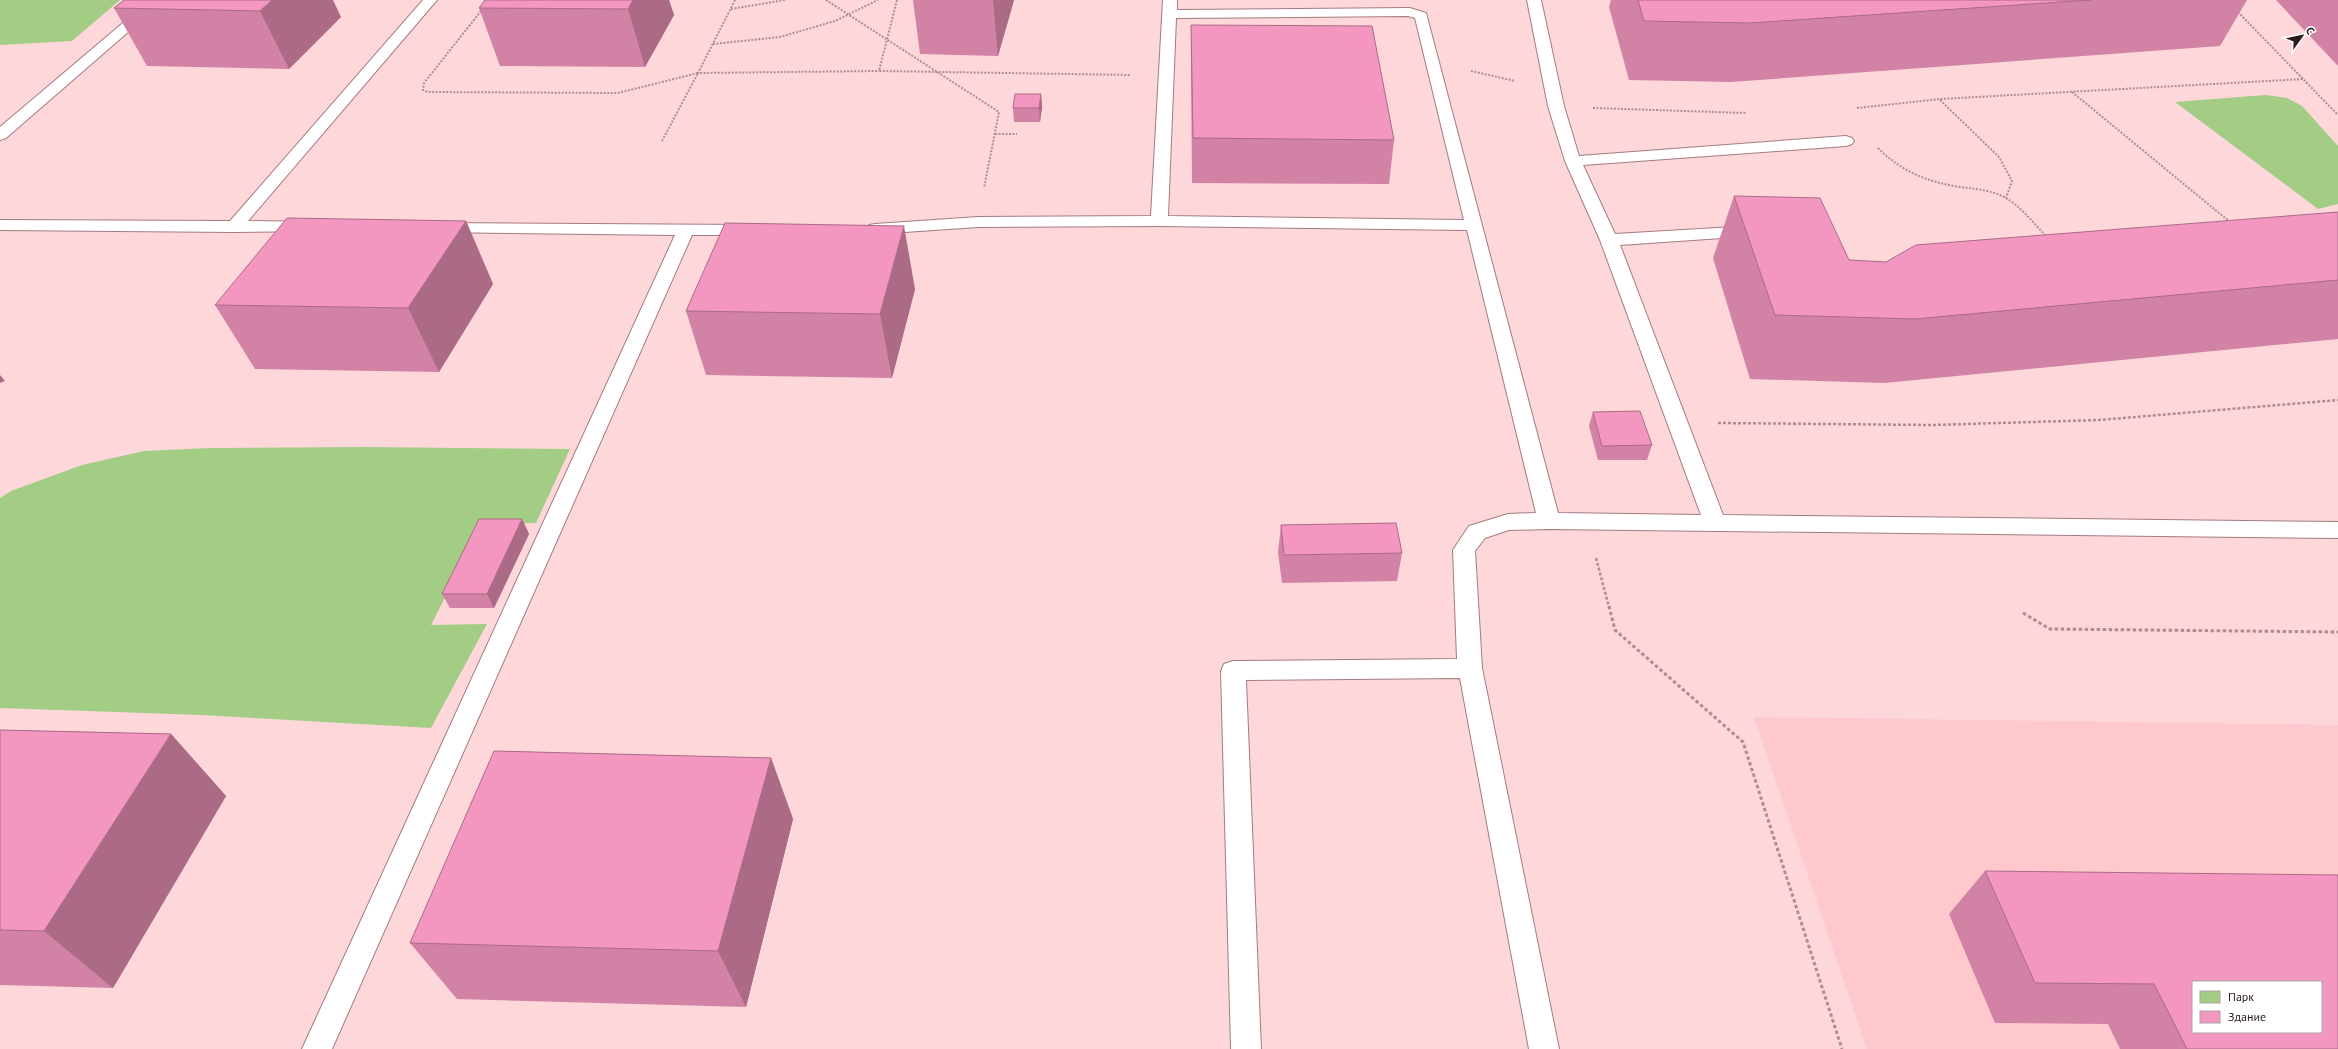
<svg xmlns="http://www.w3.org/2000/svg" width="2338" height="1049" viewBox="0 0 2338 1049" font-family="'PT Sans',sans-serif">
	<style>
		.built { fill: #ffc8cd; fill-rule: evenodd }
		.green { fill: #a3cc85 }
		.lines { fill: none; stroke-linecap: round; stroke-linejoin: round }
		.service-casing { stroke: #a57b7e; stroke-width: 2 }
		.path-far2 { stroke: #ad8f92; stroke-width: 2; stroke-dasharray: 2 1.5; stroke-linecap: butt }
		.path-far1 { stroke: #ad8f92; stroke-width: 2.5; stroke-dasharray: 3 2; stroke-linecap: butt }
		.path { stroke: #ad8f92; stroke-width: 3; stroke-dasharray: 3.5 2.5; stroke-linecap: butt }
		.service { fill: #fff; fill-rule: evenodd }
		.wall { fill: #d282a5 }
		.shaded-wall { fill: #ab6a86 }
		.building { fill: #f497c0; stroke: #ab6a86; fill-rule: evenodd }
	</style>
	<rect width="100%" height="100%" fill="#fdd7da"/>
	<path class="built" d="M1754 717 2338 725V1049H1867ZM2193 982H2321V1032H2193Z"/>
	<g class="green">
		<path d="M0 0H120L72 41 0 45Z"/>
		<path d="M2266 95 2287 98 2302 106 2338 146V204L2318 209 2175 102Z"/>
		<path d="M364 447 570 449 536 523 482 524 431 625 487 624 431 728 202 715 0 708V498L11 491 82 465 144 451 210 448Z"/>
	</g>
	<g class="lines">
		<g class="service-casing">
			<g id="service">
				<path d="M150 0H165L6 138 0 140V127Z"/>
				<path d="M423 0H437L248 221 311 222 317 223 320 227 317 231 234 232 0 230V220L230 221Z"/>
				<path d="M1163 0H1177V10L1410 8 1426 13 1558 513 1701 515 1600 240 1565 161 1548 106 1527 0H1541L1564 106 1579 156 1846 136 1852 138 1854 141 1852 144 1846 146 1583 165 1615 234 1751 226 1757 227 1760 231 1757 235 1751 236 1620 245 1723 515 2338 522V538L1549 529 1509 530 1485 538 1475 551 1482 668 1559 1049H1529L1460 678 1246 680 1261 1049H1231L1221 671 1224 664 1233 661 1457 659 1453 550 1469 526 1508 514 1536 513 1467 230 1159 226 978 227 875 234 869 233 866 229 869 225 875 224 978 217 1151 216ZM1408 16 1415 18 1464 220 1168 216 1176 18Z"/>
				<path d="M439 223 751 225 757 226 760 230 757 234 751 235H692L332 1049H302L675 235 433 232 430 228 433 224Z"/>
			</g>
		</g>
		<g class="path-far2">
			<path d="M735 0 698 73 879 71"/>
			<path d="M826 0 999 112 984 188"/>
			<path d="M897 0 879 71 1131 75"/>
			<path d="M731 9 785 0"/>
			<path d="M481 11 424 83 423 90 428 92 618 93 698 73"/>
			<path d="M2238 12 2338 115"/>
			<path d="M713 44 780 37 835 21 878 0"/>
			<path d="M1471 71 1515 81"/>
			<path d="M2072 92 2230 222"/>
			<path d="M1940 100 1999 157 2012 181 2006 198"/>
			<path d="M1593 108 1746 113"/>
			<path d="M1857 108 1940 99 2304 79"/>
			<path d="M995 134H1017"/>
			<path d="M662 141 698 73"/>
			<path d="M1878 148C1901 171 1927 182 1960 187 1975 189 1991 190 2004 197 2021 206 2034 224 2047 237"/>
		</g>
		<g class="path-far1">
			<path d="M1718 423 1932 425 2099 420 2338 400"/>
			<path d="M1596 558 1609 607"/>
		</g>
		<g class="path">
			<path d="M1609 606 1615 630 1743 742 1842 1049"/>
			<path d="M2023 613 2050 629 2338 632"/>
		</g>
		<use href="#service" class="service"/>
	</g>
	<g class="wall">
		<path d="M124 0 341 17 289 69 147 66 114 8Z"/>
		<path d="M485 0H669L674 15 645 67 500 66 479 8Z"/>
		<path d="M913 0H1014L998 56 920 54Z"/>
		<path d="M1611 0H2247L2220 46 1731 82 1629 80 1609 7Z"/>
		<path d="M2276 0H2338V66Z"/>
		<path d="M1191 25 1394 140 1389 184 1192 183 1191 67Z"/>
		<path d="M1041 94 1042 107 1040 122H1014L1013 108Z"/>
		<path d="M1734 196 1849 260 1886 262 2338 212V339L1884 383 1750 379 1713 258Z"/>
		<path d="M466 221 493 284 439 372 255 369 215 305Z"/>
		<path d="M915 289 892 378 706 375 686 311Z"/>
		<path d="M1593 412 1652 445 1647 460H1598L1589 426Z"/>
		<path d="M522 519 529 534 494 608H450L442 594Z"/>
		<path d="M1281 525 1402 553 1397 581 1282 583 1278 552Z"/>
		<path d="M0 730 171 734 226 796 113 988 0 985Z"/>
		<path d="M771 758 793 819 746 1007 457 999 410 943Z"/>
		<path d="M1985 871 2338 1049H2120L2108 1024 1995 1023 1949 914Z"/>
	</g>
	<g class="shaded-wall">
		<path d="M272 0H333L341 17 289 69 260 11Z"/>
		<path d="M633 0H669L674 15 645 67 628 9Z"/>
		<path d="M993 0H1014L998 56Z"/>
		<path d="M1041 94 1042 107 1040 122 1039 108Z"/>
		<path d="M466 221 493 284 439 372 408 308Z"/>
		<path d="M904 226 915 289 892 378 880 314Z"/>
		<path d="M0 375 5 381 0 383Z"/>
		<path d="M522 519 529 534 494 608 487 594Z"/>
		<path d="M171 734 226 796 113 988 44 931Z"/>
		<path d="M771 758 793 819 746 1007 718 951Z"/>
	</g>
	<g class="building">
		<path d="M124 0H272L260 11 114 8Z"/>
		<path d="M485 0H633L628 9 479 8Z"/>
		<path d="M1638 0H2091L1750 23 1644 21Z"/>
		<path d="M1191 25 1372 26 1394 140 1193 138Z"/>
		<path d="M1015 94H1041L1039 108H1013Z"/>
		<path d="M1734 196 1820 198 1849 260 1886 262 1916 245 2338 212V280L1915 319 1775 315Z"/>
		<path d="M287 218 466 221 408 308 215 305Z"/>
		<path d="M725 223 904 226 880 314 686 311Z"/>
		<path d="M1640 411 1652 445 1602 446 1593 412Z"/>
		<path d="M479 519H522L487 594H442Z"/>
		<path d="M1396 523 1402 553 1284 555 1281 525Z"/>
		<path d="M0 730 171 734 44 931 0 930Z"/>
		<path d="M494 751 771 758 718 951 410 943Z"/>
		<path d="M1985 871 2338 875V1049H2187L2154 984 2035 983ZM2193 982H2321V1032H2193Z"/>
	</g>
	<rect x="2192" y="981" width="130" height="52" fill="#ffffff" stroke="#aba4a5"/>
	<rect x="2200" y="991" width="20" height="12" fill="#a3cc85" stroke="#aba4a5"/>
	<text x="2228" y="1001" font-size="12" fill="#2c1b1d">Парк</text>
	<rect x="2200" y="1011" width="20" height="12" fill="#f497c0" stroke="#aba4a5"/>
	<text x="2228" y="1021" font-size="12" fill="#2c1b1d">Здание</text>
	<g transform="translate(2302 36) rotate(57)" stroke="#ffffff" stroke-width="3" paint-order="stroke">
	<path d="M0-3L7 15L0 10L-7 15Z" fill="#2c1b1d"/>
	<text y="-6" font-size="11" font-weight="bold" text-anchor="middle" fill="#2c1b1d">С</text>
	</g>
</svg>
